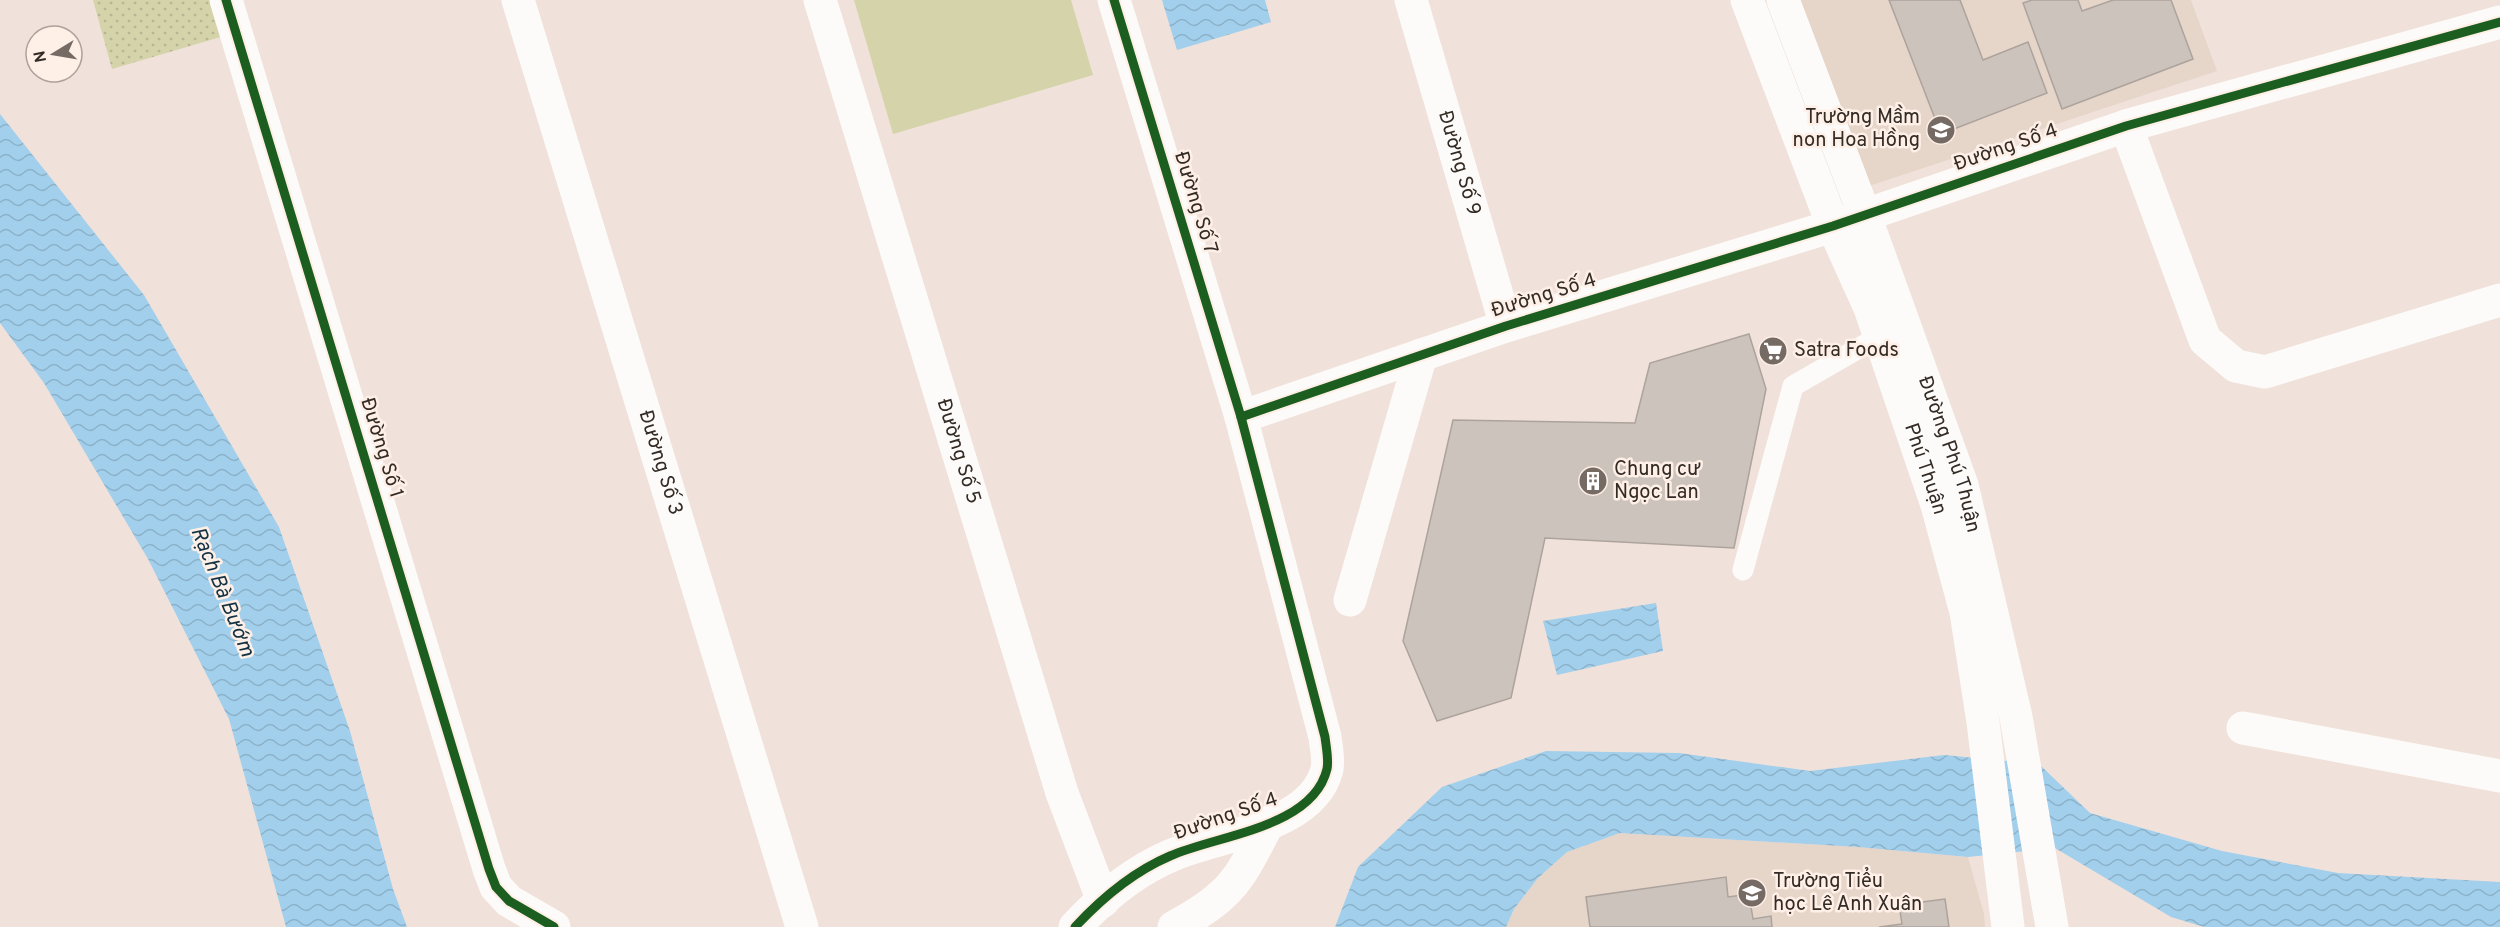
<svg xmlns="http://www.w3.org/2000/svg" width="2500" height="927" viewBox="0 0 2500 927" font-family="Overpass,sans-serif">
	<style>
		.education { fill: #e6d5c9 }
		.green { fill: #d5d3aa }
		.park { fill: url(#park-dots) }
		.water { fill: url(#water-waves) }
		.building { fill: #cdc3bd; stroke: #ada39d; stroke-width: 1.5 }
		.lines { fill: none; stroke-linecap: round; stroke-linejoin: round }
		.service { stroke: #fdfbf9; stroke-width: 21 }
		.minor { stroke: #fdfbf9; stroke-width: 33 }
		.tertiary { stroke: #fdfbf9; stroke-width: 33 }
		.cycleway-casing { stroke: #feefe7; stroke-width: 13 }
		.cycleway { stroke: #1b5e20; stroke-width: 9 }
		.labels { text-anchor: middle; dominant-baseline: central; stroke-width: 5; stroke-linejoin: round; paint-order: stroke }
		.poi-label { font-size: 20px; fill: #332b25; stroke: #feefe7; text-anchor: start }
		.street-label { font-size: 20px; fill: #332b25; stroke: #feefe7 }
		.water-label { font-size: 21px; font-style: italic; fill: #123244; stroke: #feefe7 }
	</style>
	<defs>
		<pattern id="park-dots" width="8" height="8" patternUnits="userSpaceOnUse" patternTransform="scale(1.5)"><rect width="8" height="8" fill="#d5d3aa"/><path d="M2 2h.1M6 6h.1" fill="none" stroke="#b7b592" stroke-width="1.8" stroke-linecap="round"/></pattern>
		<pattern id="water-waves" width="16" height="10" patternUnits="userSpaceOnUse" patternTransform="scale(1.5)"><rect width="16" height="10" fill="#a2cfec"/><path d="M0 5q4-4 8 0t8 0" fill="none" stroke="#8cb2ca"/></pattern>
	</defs>
	<rect width="100%" height="100%" fill="#f0e2da"/>
	<g class="education">
		<path d="M1796 0H2191L2217 71 1863 188Z"/>
		<path d="M1620 833 1858 847 1968 857 1984 914 1985 927H1506L1514 909 1538 878 1567 852Z"/>
	</g>
	<path class="green" d="M854 0H1071L1093 75 893 134Z"/>
	<path class="park" d="M93 0H214L224 36 112 69Z"/>
	<g class="water">
		<path d="M1162 0H1265L1271 22 1177 50Z"/>
		<path d="M0 114 144 295 279 527 350 731 393 889 407 927H286L229 719 148 559 44 383 0 323Z"/>
		<path d="M1656 603 1663 651 1557 675 1543 621Z"/>
		<path d="M1546 751 1679 753 1810 771 1944 755 2039 764 2090 813 2222 851 2338 873 2500 882V927H2204L2171 917 2055 848 1968 857 1858 847 1620 833 1567 852 1538 878 1514 909 1506 927H1335L1358 867 1442 787Z"/>
	</g>
	<g class="building">
		<path d="M1889 0H1960L1983 60 2028 42 2047 93 1941 134Z"/>
		<path d="M2032 0H2078L2082 11 2113 0H2171L2193 59 2062 109 2023 3Z"/>
		<path d="M1749 334 1766 389 1734 548 1545 538 1511 698 1437 721 1403 641 1453 420 1635 423 1650 363Z"/>
		<path d="M1726 877 1728 897 1749 894 1753 919 1771 916 1772 927H1590L1586 897Z"/>
		<path d="M1945 899 1949 927H1879L1902 924 1899 905Z"/>
	</g>
	<g class="lines">
		<path class="service" d="M1743 570 1793 386 1880 336"/>
		<g class="minor">
			<path d="M226 0 489 869 496 887 509 901 554 927"/>
			<path id="s1" d="M518 0 802 927"/>
			<path id="s2" d="M820 0 1062 793 1103 901"/>
			<path id="s3" d="M1411 0 1506 326"/>
			<path d="M2126 126 2205 340 2236 366 2265 372 2500 300"/>
			<path d="M1241 417 1506 326 1833 226 2126 126 2500 22"/>
			<path d="M1350 600 1421 355"/>
			<path d="M2243 728 2500 776"/>
			<path d="M1075 927C1101 899 1135 871 1170 856 1217 835 1313 828 1327 769 1329 760 1326 746 1325 737L1241 417 1114 0"/>
			<path d="M1174 927C1191 918 1210 907 1224 893 1244 875 1256 845 1269 822"/>
		</g>
		<g class="tertiary">
			<path id="s4" d="M1747 0 1833 226 1870 308 1937 505 1966 612 1983 722 2008 927"/>
			<path id="s5" d="M1783 0 1865 216 1962 485 2016 717 2052 927"/>
		</g>
		<g class="cycleway-casing">
			<g id="cycleway">
				<path d="M226 0 489 869 496 887 509 901 554 927"/>
				<path d="M1241 417 1506 326 1833 226 2126 126 2500 22"/>
				<path d="M1075 927C1101 899 1135 871 1170 856 1217 835 1313 828 1327 769 1329 760 1326 746 1325 737L1241 417 1114 0"/>
			</g>
		</g>
		<use href="#cycleway" class="cycleway"/>
	</g>
	<defs>
		<g id="school-disc" transform="scale(1.5)"><circle r="9.5" fill="#756b64" stroke="#feefe7"/><path d="M0-5L7-2L0 1L-7-2ZM-4 1L0 2.5L4 1V4Q0 6-4 4Z" fill="#fff"/></g>
		<g id="supermarket-disc" transform="scale(1.5)"><circle r="9.5" fill="#756b64" stroke="#feefe7"/><path d="M-6-5.5h2.5l.6 2H6L4.5 2H-2.5L-4.4-4H-6ZM-1.5 3.2a1.3 1.3 0 1 0 .1 0ZM3 3.2a1.3 1.3 0 1 0 .1 0Z" fill="#fff"/></g>
		<g id="building-disc" transform="scale(1.5)"><circle r="9.5" fill="#756b64" stroke="#feefe7"/><path d="M-4-6H4V6H1V3H-1V6H-4ZM-2.5-4.3h1.7v1.8h-1.7ZM.8-4.3h1.7v1.8H.8ZM-2.5-1h1.7V.8h-1.7ZM.8-1h1.7V.8H.8Z" fill="#fff"/></g>
	</defs>
	<g fill-rule="evenodd">
		<use href="#school-disc" x="1941" y="130"/>
		<use href="#supermarket-disc" x="1773" y="351"/>
		<use href="#building-disc" x="1593" y="481"/>
		<use href="#school-disc" x="1752" y="893"/>
	</g>
	<g class="labels">
		<g class="poi-label">
			<text x="1920" y="118" text-anchor="end">Trường Mầm<tspan x="1920" dy="23">non Hoa Hồng</tspan></text>
			<text x="1794" y="351">Satra Foods</text>
			<text x="1614" y="470">Chung cư<tspan x="1614" dy="23">Ngọc Lan</tspan></text>
			<text x="1773" y="882">Trường Tiểu<tspan x="1773" dy="23">học Lê Anh Xuân</tspan></text>
		</g>
		<g class="street-label">
			<text transform="translate(2006 148) rotate(-19)">Đường Số 4</text>
			<text stroke="none"><textPath href="#s3" startOffset="170">Đường Số 9</textPath></text>
			<text transform="translate(1195 203) rotate(73)">Đường Số 7</text>
			<text transform="translate(1544 296) rotate(-17)">Đường Số 4</text>
			<text transform="translate(381 448) rotate(73)">Đường Số 1</text>
			<text stroke="none"><textPath href="#s2" startOffset="472">Đường Số 5</textPath></text>
			<text stroke="none"><textPath href="#s5" startOffset="484">Đường Phú Thuận</textPath></text>
			<text stroke="none"><textPath href="#s1" startOffset="484">Đường Số 3</textPath></text>
			<text stroke="none"><textPath href="#s4" startOffset="502">Phú Thuận</textPath></text>
			<text transform="translate(1226 817) rotate(-19)">Đường Số 4</text>
		</g>
		<g class="water-label">
			<text transform="translate(222 592) rotate(68)">Rạch Bà Bướm</text>
		</g>
	</g>
	<g transform="translate(54 54) rotate(259)"><circle r="28" fill="#feefe7" stroke="#ada199" stroke-width="1.5"/>
	<path d="M0-4.5L10 22L0 15L-10 22Z" fill="#756b64"/>
	<text y="-9" font-size="16" font-weight="bold" text-anchor="middle" fill="#332b25">N</text>
	</g>
</svg>
